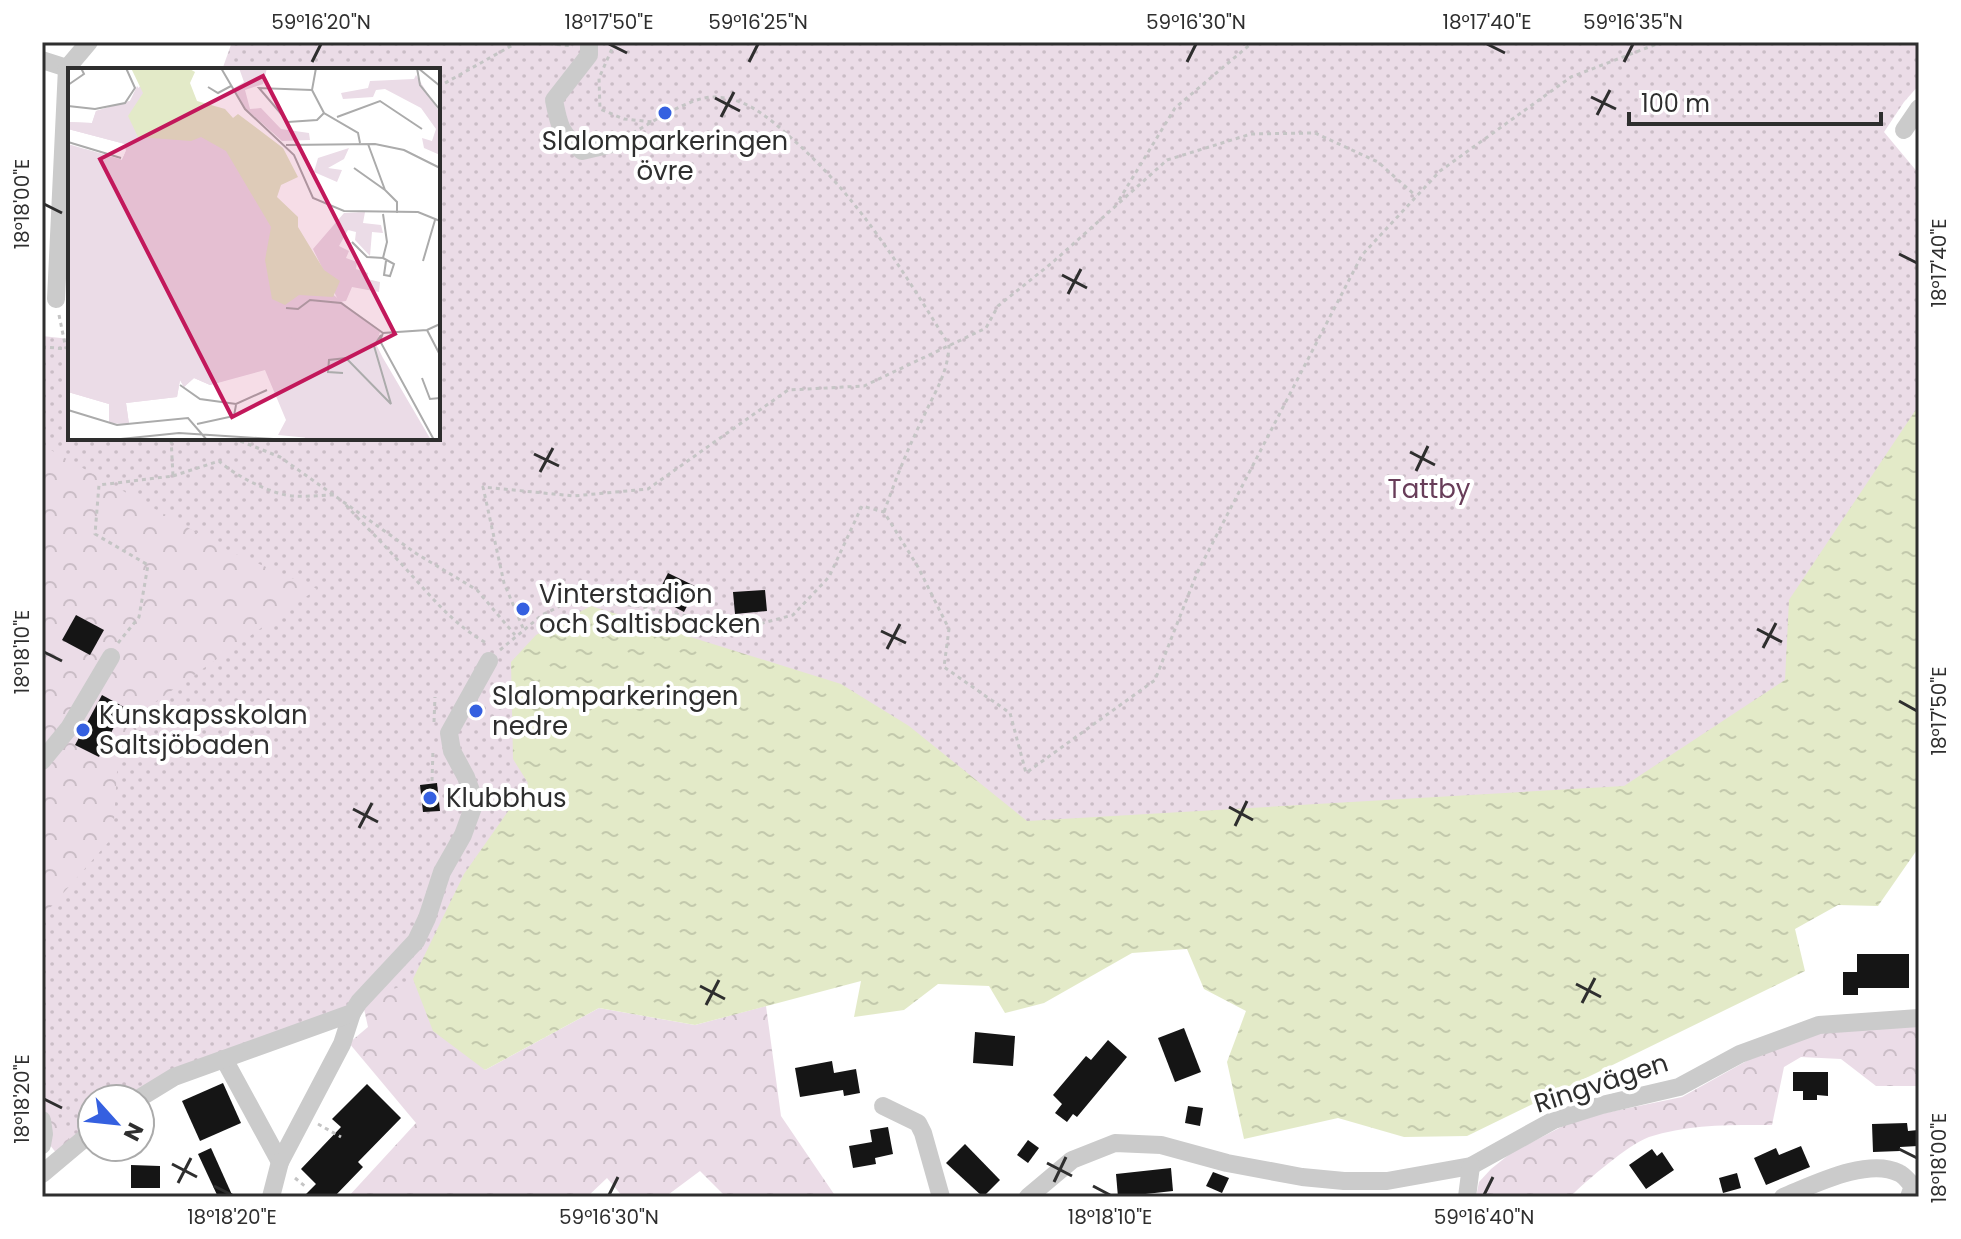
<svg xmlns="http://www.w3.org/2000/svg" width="1961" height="1239" viewBox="0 0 1961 1239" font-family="Poppins,sans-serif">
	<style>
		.forest { fill: url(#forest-crowns) }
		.park { fill: url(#park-dots) }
		.water { fill: url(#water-ripples) }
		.building { fill: #151515 }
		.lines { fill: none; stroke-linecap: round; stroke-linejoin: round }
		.path { stroke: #c5c5c5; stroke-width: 3; stroke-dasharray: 4 4; stroke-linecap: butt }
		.minor { stroke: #cbcbcb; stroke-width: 18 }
		.ticks { fill: none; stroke: #2e2e2e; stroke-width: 3 }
		.poi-dot { fill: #3560e0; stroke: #fff; stroke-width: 3 }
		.labels { text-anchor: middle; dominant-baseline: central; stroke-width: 8; stroke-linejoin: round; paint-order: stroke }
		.poi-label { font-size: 26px; fill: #2e2e2e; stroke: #fff; text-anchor: start }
		.park-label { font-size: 26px; fill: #683d59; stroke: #fff }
		.street-label { font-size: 26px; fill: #2e2e2e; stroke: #fff }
		.inset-road { fill: none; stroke: #ababab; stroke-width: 2 }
		.view { fill: #c2185b; fill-opacity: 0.15; stroke: #c2185b; stroke-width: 4 }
		.inset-edge { fill: none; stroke: #2e2e2e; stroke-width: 4 }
		.neatline { fill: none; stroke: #2e2e2e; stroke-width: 3 }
		.ticks-label { font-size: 20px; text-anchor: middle; fill: #2e2e2e }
	</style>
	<defs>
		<pattern id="forest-crowns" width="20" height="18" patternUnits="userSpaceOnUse" patternTransform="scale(2)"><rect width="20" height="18" fill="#ebdce7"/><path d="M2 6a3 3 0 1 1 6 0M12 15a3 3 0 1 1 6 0" fill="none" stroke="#cabdc6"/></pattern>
		<pattern id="park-dots" width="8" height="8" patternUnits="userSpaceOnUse" patternTransform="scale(2)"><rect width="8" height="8" fill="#ebdce7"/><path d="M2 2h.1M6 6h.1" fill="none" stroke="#cabdc6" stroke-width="1.8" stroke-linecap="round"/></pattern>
		<pattern id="water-ripples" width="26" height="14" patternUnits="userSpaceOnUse" patternTransform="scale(2)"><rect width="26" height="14" fill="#e3eac8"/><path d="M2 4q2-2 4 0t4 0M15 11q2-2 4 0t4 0" fill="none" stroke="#c3c9ac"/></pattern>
	</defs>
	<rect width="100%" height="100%" fill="#fff"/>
	<g class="forest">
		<path d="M42 379 70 438H428L92 1099V1126L57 1154 42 1135Z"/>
		<path d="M413 979 485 1070 599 1008 695 1025 766 1006 781 1116 836 1197H726L700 1171 665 1197H623L607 1178 587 1197H348L416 1123 349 1043 368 1027 362 1000Z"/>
		<path d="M1919 1026V1086H1876L1841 1059 1801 1057 1784 1067 1772 1125C1730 1125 1689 1124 1649 1137 1629 1144 1586 1181 1570 1197H1476L1479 1182 1491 1169 1511 1153 1565 1125 1600 1114 1682 1097 1759 1054 1820 1032Z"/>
	</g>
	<path class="park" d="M232 42H1919V85L1904 102 1884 132 1919 174V689L1277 910 552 934 362 1000 130 1099H92V1126L70 1143 50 1096 42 1087V917L113 837 117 772 151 705 317 589 229 551 42 445V336L70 339V438H438V70H222Z"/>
	<path class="water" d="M1919 405V847L1878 906 1838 905 1795 929 1805 971 1467 1136 1404 1137 1338 1118 1244 1139 1227 1062 1246 1011 1204 989 1187 949 1132 953 1044 1003 1005 1013 989 986 938 984 904 1010 854 1017 861 981 695 1025 599 1008 485 1070 433 1031 413 979 464 874 528 783 513 759 511 662 536 635 591 606 841 684 909 726 1027 821 1624 786 1785 680 1789 600Z"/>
	<g class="building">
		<path d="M668 573 697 587 684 612 656 597Z"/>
		<path d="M765 590 767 611 735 614 733 592Z"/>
		<path d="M76 615 104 630 90 655 62 640Z"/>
		<path d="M102 695 124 707 99 757 75 745Z"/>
		<path d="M437 783 440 811 423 812 420 785Z"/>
		<path d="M1857 954H1909V988H1858V995H1843V972H1857Z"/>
		<path d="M1184 1028 1201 1072 1175 1082 1158 1038Z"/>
		<path d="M975 1032 1015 1036 1013 1066 973 1063Z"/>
		<path d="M1108 1040 1127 1057 1077 1117 1073 1114 1067 1122 1055 1113 1062 1104 1053 1095 1086 1056 1091 1060Z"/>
		<path d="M832 1061 834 1073 856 1069 860 1093 844 1096 843 1090 800 1097 795 1068Z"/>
		<path d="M1793 1072H1828V1096L1817 1095V1100H1803V1091H1793Z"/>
		<path d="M223 1083 241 1123 200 1141 182 1101Z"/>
		<path d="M367 1084 401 1118 358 1162 363 1167 334 1197H303L316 1184 301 1169 341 1127 332 1119Z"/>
		<path d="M1188 1106 1203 1108 1200 1126 1185 1123Z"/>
		<path d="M1907 1123 1908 1131 1918 1130V1146L1900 1147V1151L1873 1152 1872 1124Z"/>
		<path d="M888 1127 893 1154 875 1158 876 1164 853 1168 849 1146 872 1142 870 1130Z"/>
		<path d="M1028 1140 1039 1148 1028 1163 1017 1155Z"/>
		<path d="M965 1144 1000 1180 983 1197 946 1163Z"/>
		<path d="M1801 1146 1810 1167 1766 1185 1754 1158 1776 1148 1779 1155Z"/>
		<path d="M211 1148 233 1197H218L198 1154Z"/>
		<path d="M1652 1149 1657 1156 1662 1152 1674 1170 1646 1189 1629 1165Z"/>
		<path d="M131 1165 160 1166V1188H131Z"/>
		<path d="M1171 1168 1173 1191 1118 1197 1116 1174Z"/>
		<path d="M1213 1172 1229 1178 1222 1193 1206 1186Z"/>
		<path d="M1737 1173 1741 1188 1723 1193 1719 1178Z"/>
	</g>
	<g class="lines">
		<g class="path">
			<path d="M533 42 573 46"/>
			<path d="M615 42 599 78 600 109 624 119 653 122"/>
			<path d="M438 87 518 42"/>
			<path d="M626 137C648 125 690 96 715 97 746 98 768 117 789 136 858 196 901 268 949 345 948 374 934 393 922 420 907 450 895 481 884 512"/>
			<path d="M1119 200 1175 108 1253 42"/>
			<path d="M59 315 66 349"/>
			<path d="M42 347 70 349"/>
			<path d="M233 438 280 457 417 554 477 590 515 635"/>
			<path d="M173 476 219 461C234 475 274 496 295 496 308 497 321 495 334 495"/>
			<path d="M346 505C361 522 378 538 393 555 424 587 448 622 488 644"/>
			<path d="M523 628 504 583 483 487 574 496 648 489 788 390 864 386 986 328 998 306 1053 262 1167 160 1251 134 1315 133 1378 162 1416 196"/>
			<path d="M118 643 139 617 148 565 95 534 99 485 173 476 171 438"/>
			<path d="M500 650 542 615 572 600 638 606 744 628 793 615 829 577 862 506 884 512 918 567 949 629 944 667 1010 713 1026 773 1155 680 1197 573 1362 255 1440 171 1571 77 1662 42"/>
			<path d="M434 722 435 697"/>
			<path d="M432 781 433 749"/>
			<path d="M318 1124 341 1137"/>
			<path d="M295 1178 306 1187"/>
		</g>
		<g class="minor">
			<path d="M589 42V55L554 100C559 127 561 134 582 151L612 144"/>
			<path d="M42 60 67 68"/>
			<path d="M1904 130 1919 108"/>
			<path d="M56 299 67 68 89 42"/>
			<path d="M42 761 69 728 111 657"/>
			<path d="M224 1059 280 1162 342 1044 352 1013"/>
			<path d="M138 1099 174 1077 352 1013 359 1002 416 941 427 918 442 872 463 835 475 802 466 777 452 751 449 733 489 661"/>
			<path d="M883 1106 918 1123 923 1133 941 1197"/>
			<path d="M42 1120 44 1134 42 1145"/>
			<path d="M42 1174 92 1132"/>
			<path d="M271 1197 280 1162"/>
			<path d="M1028 1197 1072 1160 1115 1143 1161 1145 1227 1163 1302 1177 1344 1181H1387L1471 1166 1554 1120 1602 1105 1679 1087 1740 1054 1819 1025 1919 1018"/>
			<path d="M1467 1197 1471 1166"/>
			<path d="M1783 1197C1813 1185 1868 1157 1899 1173 1904 1175 1909 1182 1913 1186L1909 1197"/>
		</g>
	</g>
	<path class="ticks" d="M609 44 627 53M1487 44 1505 53M312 62 321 44M749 62 758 44M1187 62 1196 44M1624 62 1633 44M1591 97 1616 109M715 98 740 111M1597 115 1610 90M721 117 734 92M44 204 62 213M1899 254 1917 263M1062 275 1087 288M1068 294 1081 269M1410 452 1435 465M534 454 559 466M1416 471 1428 446M540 472 553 448M1757 629 1782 642M881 631 906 643M1763 648 1776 623M887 649 900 624M44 652 62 661M1899 701 1917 711M1229 807 1253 820M353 809 378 822M1235 826 1247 801M359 828 372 803M1576 984 1601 997M700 986 725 999M1582 1003 1595 978M706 1005 719 980M44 1099 62 1108M1899 1149 1917 1158M1047 1163 1072 1176M172 1164 197 1177M1054 1182 1066 1157M178 1183 191 1158M214 1186 232 1195M1093 1186 1110 1195M609 1195 618 1177M1484 1195 1493 1177"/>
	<g class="poi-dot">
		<circle cx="665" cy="113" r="8"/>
		<circle cx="523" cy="609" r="8"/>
		<circle cx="476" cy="711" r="8"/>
		<circle cx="83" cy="730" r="8"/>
		<circle cx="430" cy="798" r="8"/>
	</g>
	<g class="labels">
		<g class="poi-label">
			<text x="665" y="141" text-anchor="middle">Slalomparkeringen<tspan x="665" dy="30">övre</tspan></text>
			<text x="539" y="594">Vinterstadion<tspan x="539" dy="30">och Saltisbacken</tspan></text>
			<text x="492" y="696">Slalomparkeringen<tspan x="492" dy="30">nedre</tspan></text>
			<text x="99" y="715">Kunskapsskolan<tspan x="99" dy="30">Saltsjöbaden</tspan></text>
			<text x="446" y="798">Klubbhus</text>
		</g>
		<g class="park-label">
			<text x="1429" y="489">Tattby</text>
		</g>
		<g class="street-label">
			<text transform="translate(1601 1083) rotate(-18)">Ringvägen</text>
		</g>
	</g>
	<g transform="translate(68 68)">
		<rect width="372" height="372" fill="#fff"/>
		<path d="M171 0H199L195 16 177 22 182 41 193 40 213 61 241 65 242 72 214 73 177 40 166 20 176 14ZM348 7 372 45V87L356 80 354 70 364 73 368 61 353 40 317 21 308 22 305 29 275 31 273 25 300 20 302 13 346 11ZM69 18 198 181 312 264 308 276 315 290 363 372H238L204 298 142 317 126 310 116 319 112 312 109 329 58 335 61 356 41 355V336L0 324 17 81 54 92 58 83 57 76 0 61V54L24 55 28 43 62 33ZM281 80 276 91 260 100 274 102 269 114 246 104 250 90ZM297 144 295 155 313 157 315 165 304 164 302 188 287 172 288 164 280 162 271 178 281 183 278 190 289 194 288 201 300 205 299 211 312 214 311 224 284 219 278 233 271 234 245 181 276 145Z" fill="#ebdce7"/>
		<path d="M74 15 132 51 199 130 250 214 309 263 302 274 310 308 289 284 266 278 246 282 220 268 219 314 226 342 231 353 262 372 210 367 218 352 197 302 142 317 126 310 116 319 112 312 109 329 58 335 61 356 41 355V336L0 324V76L54 92 58 83 57 76 0 61V54L24 55 28 43 62 33Z" fill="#ebdce7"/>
		<path d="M63 0H120L127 4 122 15 129 33 157 41 165 50 170 46 215 80 230 109 213 117 209 129 230 149V159L256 202 272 213 265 229 231 227 217 237 204 231 197 192 203 159 158 83 133 69 123 73 70 69 60 48 75 25Z" fill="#e3eac8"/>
		<path class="inset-road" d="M153 0 177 41 226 87 245 130 276 143 350 144 372 153M248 0 244 22 256 45 290 65 292 75M349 0 352 17 372 42M350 0 372 18M0 17 16 6 13 0M140 19 150 25 163 18M244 22 191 20 220 54 249 52 256 45M0 38 27 41 57 35 67 20 58 0M269 49 312 33 354 61M0 74 53 90M300 76 317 122 329 134V145M218 77 307 76 336 82 372 100M286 100 317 122M284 174 299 189 315 190 319 174 315 146M315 190 326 196 322 208 316 207 318 193M355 193 367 152M218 240 230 241 242 232 273 235 315 265M359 262 372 287M275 305 260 304 261 292 278 290 323 336 306 278 313 267M354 310 362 331 372 330M112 317 132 331 168 336 199 322M0 342 49 357 120 350 139 372M129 356 166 348 168 337M43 372 111 365 221 372M366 372 312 273 315 265 359 262 372 256"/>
		<path class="view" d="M195 8 327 266 164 349 32 91Z"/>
		<rect width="372" height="372" class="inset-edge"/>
	</g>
	<rect width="1961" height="1239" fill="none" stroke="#ffffff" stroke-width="88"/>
	<g transform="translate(116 1123) rotate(117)"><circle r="38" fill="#ffffff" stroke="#ababab" stroke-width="2"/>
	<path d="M0-6L14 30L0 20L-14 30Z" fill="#3560e0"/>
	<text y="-12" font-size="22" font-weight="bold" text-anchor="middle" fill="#2e2e2e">N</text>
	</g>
	<path d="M1629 112v12h252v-12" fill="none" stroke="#2e2e2e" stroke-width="4"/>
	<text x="1641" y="112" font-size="24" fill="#2e2e2e" stroke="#ffffff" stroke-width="6" paint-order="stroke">100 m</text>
	<rect x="44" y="44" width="1873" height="1151" class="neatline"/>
	<g class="ticks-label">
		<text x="321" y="29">59°16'20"N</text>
		<text x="609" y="29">18°17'50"E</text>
		<text x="758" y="29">59°16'25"N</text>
		<text x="1196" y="29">59°16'30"N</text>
		<text x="1487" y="29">18°17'40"E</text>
		<text x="1633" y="29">59°16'35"N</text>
		<text transform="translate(22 204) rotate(-90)" y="7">18°18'00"E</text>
		<text transform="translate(1939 263) rotate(-90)" y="7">18°17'40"E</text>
		<text transform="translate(22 652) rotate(-90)" y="7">18°18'10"E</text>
		<text transform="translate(1939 711) rotate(-90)" y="7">18°17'50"E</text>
		<text transform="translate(22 1099) rotate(-90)" y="7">18°18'20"E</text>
		<text transform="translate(1939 1158) rotate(-90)" y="7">18°18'00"E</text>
		<text x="232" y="1224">18°18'20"E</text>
		<text x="609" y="1224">59°16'30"N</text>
		<text x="1110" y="1224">18°18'10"E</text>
		<text x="1484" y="1224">59°16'40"N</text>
	</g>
</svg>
